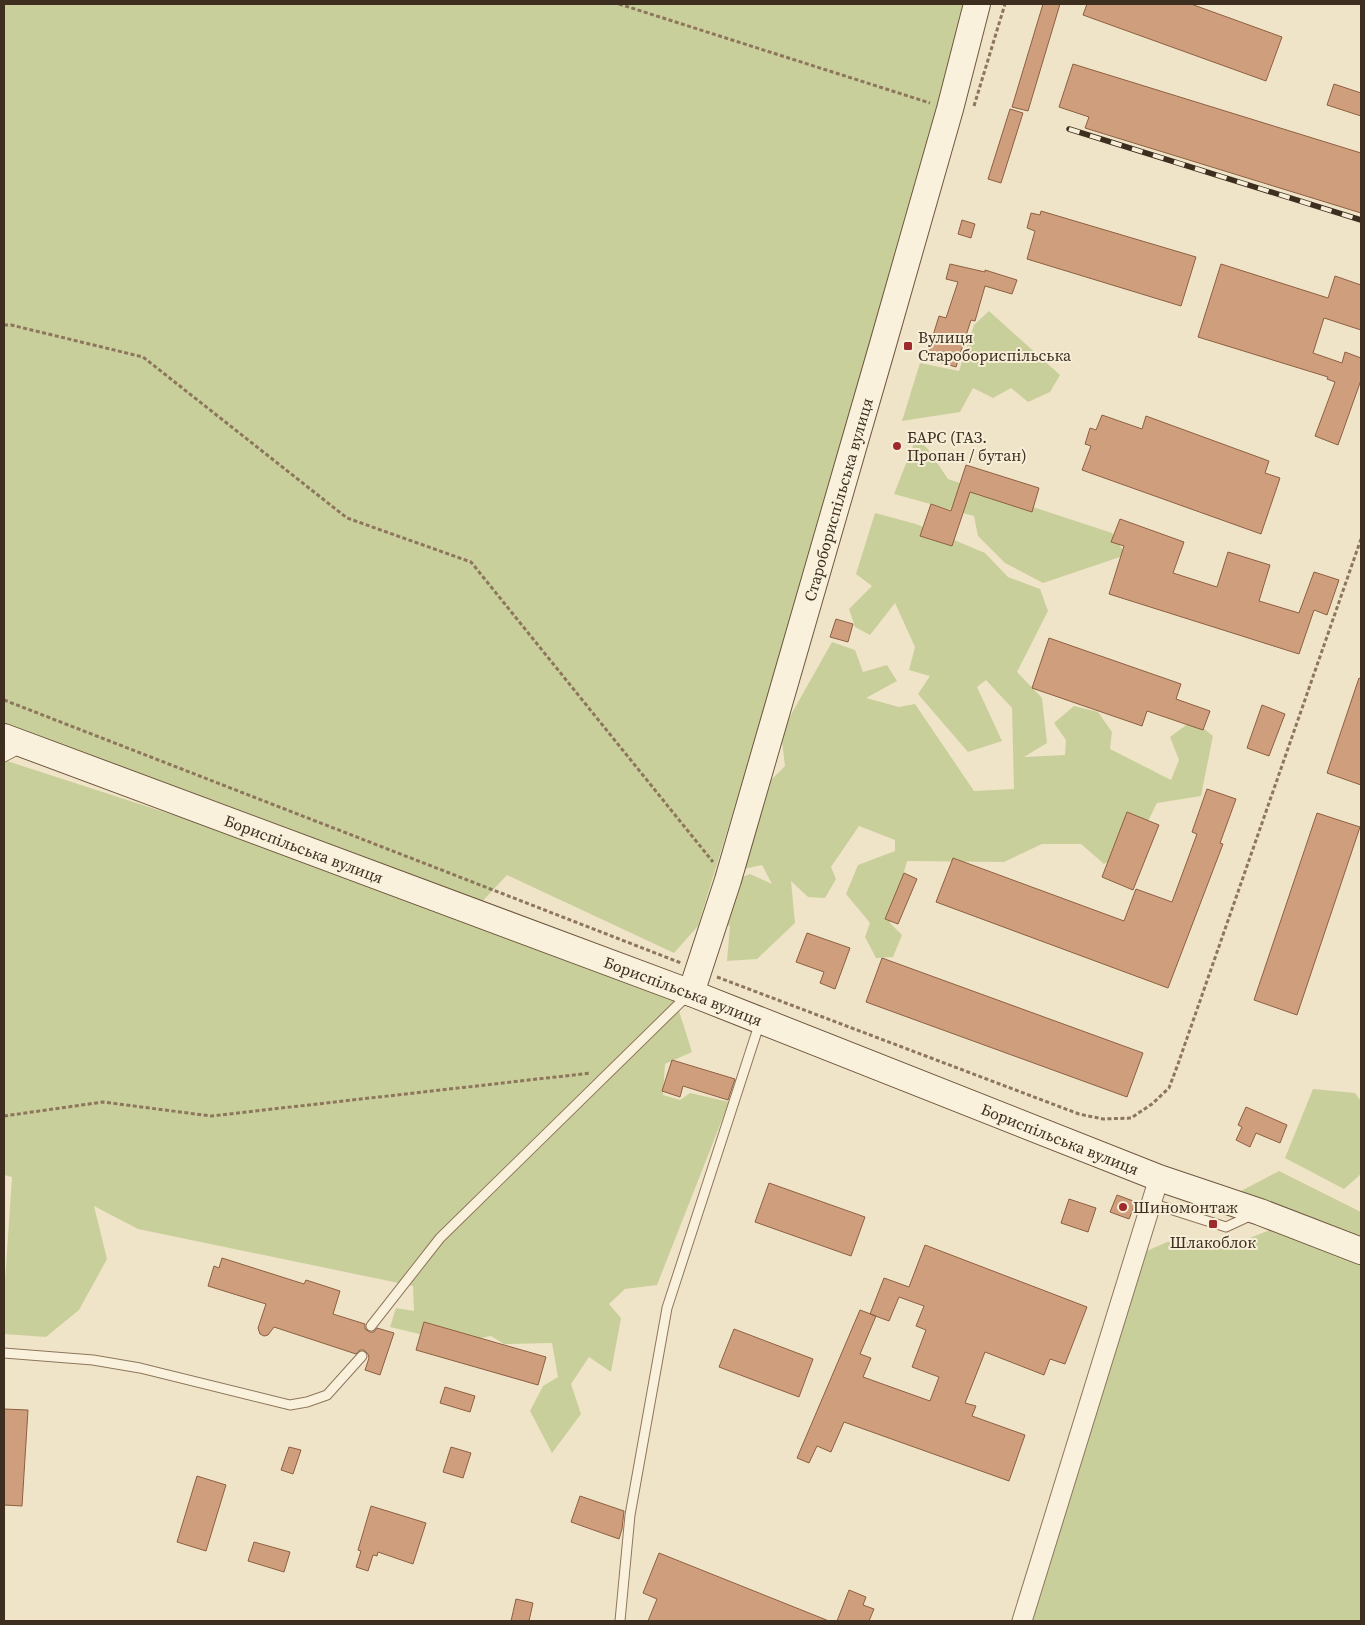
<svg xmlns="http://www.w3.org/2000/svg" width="1365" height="1625" viewBox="0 0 1365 1625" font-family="'Source Serif 4',serif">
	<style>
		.green { fill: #c9cf9b }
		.building { fill: #cf9f7d; stroke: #8d5f41 }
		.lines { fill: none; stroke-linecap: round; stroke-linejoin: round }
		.lane-casing { stroke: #8d765c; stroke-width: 11 }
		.street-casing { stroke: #8d765c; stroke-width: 21 }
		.secondary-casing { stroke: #6f573f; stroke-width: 28 }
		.path { stroke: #8d765c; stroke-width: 3; stroke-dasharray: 4 2.5; stroke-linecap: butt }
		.lane { stroke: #faf1dc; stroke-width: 9 }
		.street { stroke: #faf1dc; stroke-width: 19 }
		.secondary { stroke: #faf1dc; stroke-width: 26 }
		.rail-casing { stroke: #3d2e20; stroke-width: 5.5 }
		.rail { stroke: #f7eed8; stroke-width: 4; stroke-dasharray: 11; stroke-linecap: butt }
		.poi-dot { fill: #9e2a2b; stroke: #f7eed8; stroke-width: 2 }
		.labels { text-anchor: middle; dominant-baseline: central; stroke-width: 4; stroke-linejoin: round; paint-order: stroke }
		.poi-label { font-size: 16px; fill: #3d2e20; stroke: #f7eed8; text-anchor: start }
		.street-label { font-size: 16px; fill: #3d2e20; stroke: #f7eed8 }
	</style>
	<rect width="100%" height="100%" fill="#f0e4c8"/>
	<g class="green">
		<path d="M4 4H976L871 362 698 926 674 953 507 875 477 907 4 749Z"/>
		<path d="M989 311 1060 375 1050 392 1028 402 1011 388 993 398 973 388 960 412 902 421 920 363 959 371 974 325Z"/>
		<path d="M916 438 927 448 948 479 1112 533 1126 555 1043 583 1005 563 978 536 974 516 894 494Z"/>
		<path d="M875 513 916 524 985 553 1008 577 1040 589 1048 611 1017 672 1042 698 1047 743 1024 757 1065 755 1066 740 1054 723 1074 706 1098 712 1112 732 1110 749 1171 780 1179 760 1170 737 1193 720 1213 736 1201 796 1157 803 1147 823 1121 854 1104 864 1081 844H1042L1004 862 907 861 890 923 902 935 893 957 876 958 865 937 870 923 846 894 858 865 895 851V840L859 826 831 867 836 879 825 898 808 897 791 881 795 923 757 959 727 961 730 926 717 922 731 881 750 874 772 884 762 865 744 869 761 790 785 766 782 741 788 720 832 642 855 650 863 672 887 665 897 681 866 698 899 707 915 704 974 791 1014 789 1012 708 986 680 977 687 1002 741 968 752 918 694 930 676 909 670 915 647 895 603 870 635 855 627 849 609 872 586 856 574Z"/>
		<path d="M7 761 368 878 673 992 692 1052 665 1064 663 1095 680 1100 690 1093 729 1102 657 1285 625 1289 609 1304 621 1318 611 1372 589 1357 571 1384 581 1414 552 1453 530 1411 543 1386 558 1377 552 1343 504 1344 491 1336 457 1343 390 1327 396 1308 414 1311 413 1286 138 1229 94 1206 107 1259 79 1310 46 1337 4 1334V1296L12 1177 4 1175V763Z"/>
		<path d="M1313 1089 1355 1093 1361 1101V1174L1344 1189 1285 1158Z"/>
		<path d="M1279 1171 1361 1212V1621H1030L1140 1254 1167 1242 1242 1241 1283 1225 1239 1192Z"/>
	</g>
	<g class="building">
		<path d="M1043 4H1060L1028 111 1012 107Z"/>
		<path d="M1087 4H1191L1282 37 1266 81 1083 15Z"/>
		<path d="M1073 64 1361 153V213L1085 128 1089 117 1059 107Z"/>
		<path d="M1334 84 1361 93V116L1327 105Z"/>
		<path d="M1010 109 1023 113 1001 183 988 179Z"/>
		<path d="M1041 211 1196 257 1181 306 1027 259 1035 231 1027 228 1031 213 1040 215Z"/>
		<path d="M962 220 975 224 971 238 958 234Z"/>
		<path d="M950 264 985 272V270L1017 280 1012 294 985 286 975 321 971 320 956 367 926 358 939 316 946 318 958 282 946 279Z"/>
		<path d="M1221 264 1328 298 1335 276 1361 285V330L1324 318 1313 353 1342 363 1345 352 1361 358V380L1338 445 1315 436 1335 382 1327 379 1328 377 1198 337Z"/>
		<path d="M1102 415 1142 429 1146 416 1269 461 1265 473 1280 478 1261 534 1082 470 1091 446 1085 444 1090 428 1096 430Z"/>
		<path d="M966 465 1039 488 1032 512 970 492 952 546 920 536 931 504 951 511Z"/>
		<path d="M1120 519 1184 542 1173 573 1217 587 1228 552 1270 565 1259 601 1299 613 1314 572 1339 580 1327 615 1314 610 1299 654 1109 594 1124 546 1111 542Z"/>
		<path d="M836 619 853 624 848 642 830 637Z"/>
		<path d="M1049 638 1181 684 1176 699 1210 711 1203 730 1147 711 1142 726 1032 688Z"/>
		<path d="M1359 678 1361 679V785L1327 773Z"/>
		<path d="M1262 705 1285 714 1269 756 1247 748Z"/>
		<path d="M1207 789 1236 799 1220 843 1223 844 1168 988 936 902 953 858 1124 921 1136 889 1172 902 1197 834 1192 832Z"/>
		<path d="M1127 812 1159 825 1133 890 1102 877Z"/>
		<path d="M1317 813 1360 827 1297 1015 1254 1000Z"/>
		<path d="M904 873 917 879 898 924 885 919Z"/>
		<path d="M807 933 850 948 835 989 820 983 824 972 796 962Z"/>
		<path d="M882 958 1143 1053 1127 1097 866 1002Z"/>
		<path d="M672 1060 735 1079 728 1100 683 1086 680 1097 662 1091Z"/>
		<path d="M1246 1107 1287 1125 1280 1143 1256 1133 1250 1147 1236 1140 1242 1127 1238 1125Z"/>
		<path d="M769 1183 865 1217 851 1256 755 1222Z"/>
		<path d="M1117 1195 1136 1202 1129 1219 1110 1212Z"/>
		<path d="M1069 1199 1096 1208 1088 1232 1061 1223Z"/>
		<path d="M925 1245 1087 1307 1065 1364 1050 1359 1044 1375 985 1352 965 1403 976 1406 972 1416 1025 1435 1009 1481 844 1422 831 1452 817 1446 809 1463 797 1458 860 1310 876 1316 860 1354 871 1358 863 1377 930 1401 939 1377 912 1367 926 1330 916 1326 924 1306 899 1297 889 1321 870 1314 884 1278 909 1287Z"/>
		<path d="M222 1258 304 1284 306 1280 340 1291 333 1314 365 1324V1329L370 1332H374L377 1328 394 1333 380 1375 365 1370 369 1358 368 1354 364 1350H360L356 1354 274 1327 268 1335 264 1336 260 1334 258 1328 266 1304 208 1286 214 1266 219 1268Z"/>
		<path d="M424 1322 546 1357 538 1385 416 1350Z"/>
		<path d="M734 1329 813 1359 799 1397 719 1367Z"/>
		<path d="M445 1387 475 1396 470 1412 440 1403Z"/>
		<path d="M4 1409 28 1410 22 1506 4 1505Z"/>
		<path d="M289 1447 301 1450 293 1474 281 1470Z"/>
		<path d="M451 1447 471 1453 463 1478 443 1472Z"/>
		<path d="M197 1476 226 1485 206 1551 177 1542Z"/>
		<path d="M580 1496 624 1511 622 1529 619 1539 571 1522Z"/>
		<path d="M371 1506 426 1523 413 1564 378 1552 377 1556 373 1555 368 1571 356 1567 361 1551 358 1550Z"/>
		<path d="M254 1542 290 1552 284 1572 248 1561Z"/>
		<path d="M659 1553 829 1621H648L657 1599 643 1593Z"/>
		<path d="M849 1590 866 1597 863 1605 874 1609 869 1621H837Z"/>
		<path d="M516 1599 533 1603 529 1621H511Z"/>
	</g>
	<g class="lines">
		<g class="lane-casing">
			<g id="lane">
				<path d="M4 757 19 749"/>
				<path d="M1151 1203 1226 1227 1252 1215"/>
				<path d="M371 1326 440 1238 689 994"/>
				<path d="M4 1353 93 1360 140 1368 290 1405 307 1402 327 1395 362 1356"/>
				<path d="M620 1621 630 1515 667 1308 760 1022"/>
			</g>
		</g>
		<g class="street-casing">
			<path id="street" d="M1022 1621 1159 1178"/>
		</g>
		<g class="secondary-casing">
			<g id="secondary">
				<path id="s1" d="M4 737 691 993 1159 1178 1260 1212 1361 1251"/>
				<path id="s2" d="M691 993 728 880 883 344 950 109 977 4"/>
			</g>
		</g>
		<g class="path">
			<path d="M619 4 930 103"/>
			<path d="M974 106 1005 4"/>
			<path d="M4 325H11L143 357 347 518 471 562 713 862"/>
			<path d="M4 700 681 963"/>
			<path d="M717 977 1079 1114 1103 1119 1131 1118 1152 1104 1169 1088 1178 1064 1361 539"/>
			<path d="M4 1116 103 1102 211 1116 591 1073"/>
		</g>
		<use href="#lane" class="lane"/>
		<use href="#street" class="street"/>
		<use href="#secondary" class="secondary"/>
		<g class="rail-casing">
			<path id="rail" d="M1069 129 1361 220"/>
		</g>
		<use href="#rail" class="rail"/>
	</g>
	<g class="poi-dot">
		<rect x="903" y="341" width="10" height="10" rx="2.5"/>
		<circle cx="897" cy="446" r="5"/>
		<circle cx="1123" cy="1207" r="5"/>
		<rect x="1208" y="1219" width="10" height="10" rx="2.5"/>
	</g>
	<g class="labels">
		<g class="poi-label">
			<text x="918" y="337">Вулиця<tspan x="918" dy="18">Старобориспільська</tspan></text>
			<text x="907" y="437">БАРС (ГАЗ.<tspan x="907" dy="18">Пропан / бутан)</tspan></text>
			<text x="1133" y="1207">Шиномонтаж</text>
			<text x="1213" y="1242" text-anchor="middle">Шлакоблок</text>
		</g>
		<g class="street-label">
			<text stroke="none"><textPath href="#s2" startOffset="515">Старобориспільська вулиця</textPath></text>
			<text stroke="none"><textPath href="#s1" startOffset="320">Бориспільська вулиця</textPath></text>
			<text stroke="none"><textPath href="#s1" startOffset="725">Бориспільська вулиця</textPath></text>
			<text stroke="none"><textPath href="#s1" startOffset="1130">Бориспільська вулиця</textPath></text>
		</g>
	</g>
	<rect width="1365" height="1625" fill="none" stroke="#3d2e20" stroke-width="10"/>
</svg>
